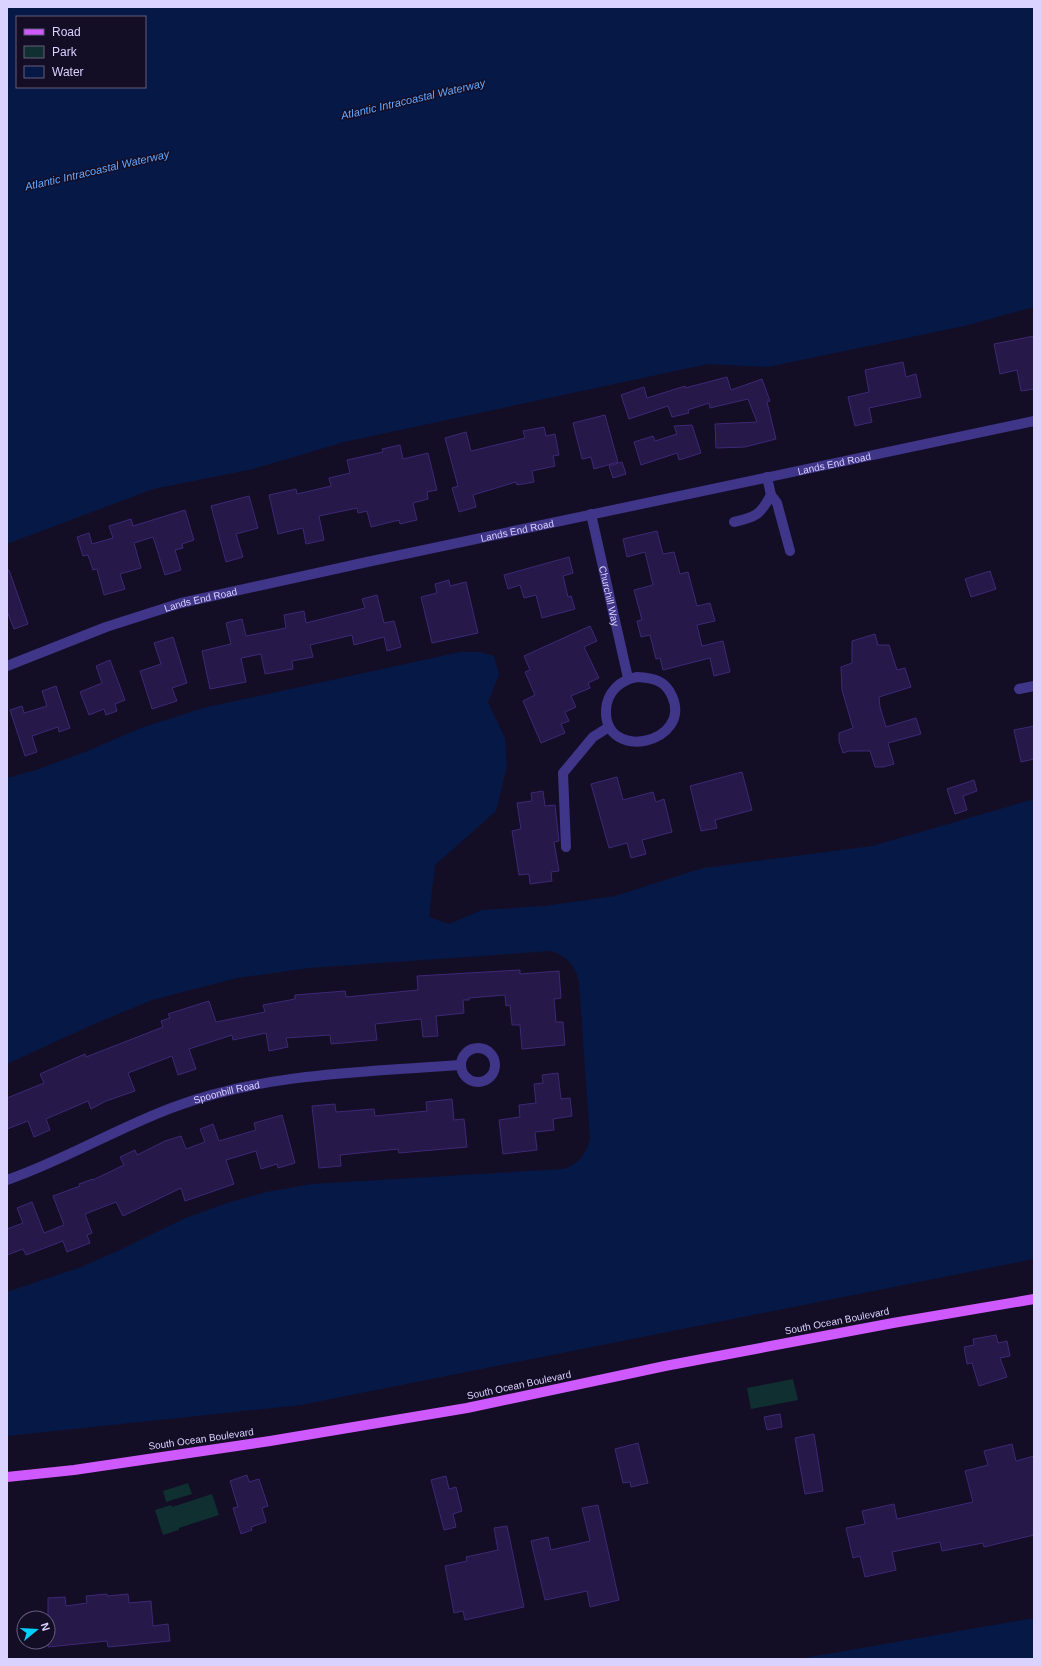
<svg xmlns="http://www.w3.org/2000/svg" width="1041" height="1666" viewBox="0 0 1041 1666" font-family="Arial,sans-serif">
	<style>
		.green { fill: #102f31 }
		.water { fill: #061946; fill-rule: evenodd }
		.building { fill: #261849; stroke: #3e2876 }
		.lines { fill: none; stroke-linecap: round; stroke-linejoin: round }
		.minor { stroke: #3f3589; stroke-width: 10 }
		.major { stroke: #ce5aff; stroke-width: 10 }
		.labels { text-anchor: middle; dominant-baseline: central; stroke-width: 3; stroke-linejoin: round; paint-order: stroke }
		.street-label { font-size: 10px; fill: #dbd3ff; stroke: #140d26 }
		.water-label { font-size: 11px; font-style: italic; fill: #61a9ff; stroke: #140d26 }
	</style>
	<rect width="100%" height="100%" fill="#140d26"/>
	<g class="green">
		<path d="M793 1379 798 1400 751 1409 747 1388Z"/>
		<path d="M188 1483 192 1494 166 1502 163 1491Z"/>
		<path d="M212 1494 219 1515 179 1528V1530L163 1535 155 1510 171 1505 172 1507Z"/>
	</g>
	<g class="water">
		<path d="M7 7H1034V307L964 326 768 367 708 364 344 442 253 469 153 489 7 544ZM17 17H145V87H17Z"/>
		<path d="M460 652H481L494 656 499 675 488 702 505 738 507 766 496 811 435 865 429 917 449 924 482 910 544 906 615 896 703 868 872 846 1034 799V1259L301 1405 7 1436V1292L81 1267 122 1249 183 1219 227 1203 266 1192 312 1184 563 1169C578 1164 586 1155 590 1139L579 981C574 964 567 956 551 951L309 968 237 978 152 1000 94 1024 7 1064V778L36 770 85 752 141 728 203 708Z"/>
		<path d="M1034 1618V1659H798Z"/>
	</g>
	<g class="building">
		<path d="M1034 336V389L1021 391 1017 370 1000 374 994 344Z"/>
		<path d="M903 362 906 377 916 374 921 397 869 408 872 422 855 426 848 397 869 392 865 370Z"/>
		<path d="M727 377 731 390 762 379 770 401 767 402 776 439 745 447 716 448 715 424 757 422 748 399 710 408 709 403 688 410 689 413 672 417 668 406 629 419 621 395 644 387 647 398 685 386V388Z"/>
		<path d="M605 415 618 462 594 469 591 457 582 459 573 423Z"/>
		<path d="M692 425 701 453 679 460 677 453 641 465 634 442 653 436 655 441 677 434 674 426Z"/>
		<path d="M544 427 546 436 555 434 559 455 553 456 555 466 532 471 534 482 517 485 516 482 473 495 476 507 459 512 452 488 458 486 445 438 466 432 471 451 525 438 523 431Z"/>
		<path d="M400 445 403 459 428 453 437 490 427 492 428 499 413 503 417 520 400 524 399 520 371 527 367 511 358 513 357 508 319 516 324 540 306 544 303 528 278 534 269 495 296 489 297 494 331 486 329 478 350 473 347 460 383 452 382 449Z"/>
		<path d="M622 462 626 474 613 478 609 466Z"/>
		<path d="M249 496 258 528 236 534 243 557 226 562 211 506Z"/>
		<path d="M185 510 194 540 182 544 183 548 175 550 181 570 165 575 153 537 134 543 141 568 120 574 125 589 104 595 97 569 93 570 88 555 83 556 77 537 89 533 92 544 113 538 109 526 131 519 133 526Z"/>
		<path d="M657 531 663 554 674 552 680 574 688 572 697 606 710 603 715 621 697 625 702 646 723 641 730 672 714 676 710 658 663 670 660 658 656 659 650 635 641 637 637 621 642 620 634 590 653 585 645 552 627 557 623 539Z"/>
		<path d="M569 557 573 573 563 576 568 597 571 596 575 609 542 618 536 595 524 598 520 585 508 589 504 575Z"/>
		<path d="M7 570H9L28 624 14 629 7 611Z"/>
		<path d="M990 571 996 589 971 597 965 579Z"/>
		<path d="M449 580 450 586 466 582 478 633 432 643 421 597 437 593 435 584Z"/>
		<path d="M377 595 384 623 394 621 401 647 387 651 384 637 354 645 352 635 310 645 313 657 292 661 293 669 265 674 261 654 241 658 246 682 210 689 202 651 231 644 226 623 242 619 246 636 286 628 284 615 304 611 306 623 365 608 362 599Z"/>
		<path d="M590 626 597 641 584 647 599 678 588 683 590 688 571 696 576 707 565 712 569 721 561 724 565 733 541 743 523 701 535 695 525 672 530 670 524 656Z"/>
		<path d="M875 634 878 645H889L897 670 905 668 911 687 879 697 880 707 886 727 916 718 921 734 888 743 894 764 883 767H875L870 751H849L843 753 839 741V733L853 728 842 690 841 667 852 663V641Z"/>
		<path d="M173 637 187 683 172 688 177 701 152 709 140 671 161 664 154 643Z"/>
		<path d="M110 660 125 700 115 704 117 711 106 715 104 709 89 715 80 692 102 683 96 666Z"/>
		<path d="M56 686 70 728 59 732 58 727 32 736 37 752 25 756 10 710 22 706 24 713 47 706 42 691Z"/>
		<path d="M1034 726V759L1021 762 1014 730Z"/>
		<path d="M742 772 752 810 715 820 717 828 701 831 690 786Z"/>
		<path d="M617 777 623 800 653 792 656 802 664 799 672 832 642 840 646 854 631 858 627 843 609 848 591 784Z"/>
		<path d="M974 780 977 791 963 796 967 810 955 814 947 789Z"/>
		<path d="M543 791 545 806 555 805 559 841 554 842 559 871 551 872 552 881 530 884 529 874 519 875 512 831 521 829 517 803 532 801 531 793Z"/>
		<path d="M520 970V974L559 971 561 998 554 999 556 1022H563L565 1045 522 1049 520 1025H512L510 1005 506 1006 505 995 469 998V1000H463L464 1013 436 1016 438 1036 423 1037 421 1019 375 1024 377 1040 331 1044 330 1035 286 1038 288 1047 269 1051 266 1033 233 1040 232 1035 189 1049 196 1069 178 1075 172 1056 128 1073 135 1091 106 1101 91 1109 88 1101 46 1119 50 1130 34 1137 28 1121 7 1129V1098L44 1083 40 1074 85 1054 86 1057 163 1027 161 1021 170 1018 168 1014 209 1001 216 1022 265 1012 263 1005 295 999V995L345 991 346 997 418 990 417 976Z"/>
		<path d="M558 1073 561 1099 570 1098 572 1116 553 1119 554 1130 535 1132 537 1150 503 1154 499 1120 520 1117 519 1105 536 1103 534 1084 543 1083 542 1075Z"/>
		<path d="M452 1099 454 1120 464 1119 467 1147 399 1153 398 1149 340 1155 341 1166 319 1168 312 1106 335 1104 336 1112 374 1109 375 1116 427 1111 426 1102Z"/>
		<path d="M282 1115 295 1163 278 1168 277 1164 261 1169 256 1151 226 1160 234 1184 185 1201 181 1188 123 1216 116 1202 85 1214 92 1233 87 1235 90 1243 67 1252 63 1241 26 1255 23 1249 7 1255V1229L23 1223 17 1208 32 1202 44 1233 64 1225 53 1196 80 1186 79 1184 93 1179V1180L124 1165 120 1157 135 1150 137 1155 165 1141 181 1136 186 1149 205 1142 200 1129 213 1124 219 1141 256 1130 254 1123Z"/>
		<path d="M996 1335 998 1343 1007 1341 1010 1356 1000 1358 1007 1377 979 1386 972 1363 967 1364 964 1347 974 1345 973 1339Z"/>
		<path d="M780 1414 782 1427 767 1430 764 1417Z"/>
		<path d="M814 1434 823 1491 805 1494 795 1438Z"/>
		<path d="M638 1443 648 1483 631 1487 630 1482 623 1483 615 1449Z"/>
		<path d="M1012 1444 1016 1461 1034 1456V1535L984 1547 983 1543 942 1551 940 1542 892 1552 896 1570 865 1577 860 1556 853 1558 846 1528 865 1524 862 1511 894 1504 897 1519 973 1502 965 1471 988 1465 984 1451Z"/>
		<path d="M247 1475 249 1482 259 1479 268 1506 262 1508 266 1522 251 1527 252 1530 241 1534 233 1508 238 1507 230 1481Z"/>
		<path d="M446 1476 449 1489 456 1487 462 1511 453 1514 456 1527 444 1530 431 1480Z"/>
		<path d="M598 1505 619 1600 590 1607 587 1591 545 1600 531 1541 548 1537 551 1550 590 1541 582 1508Z"/>
		<path d="M507 1526 524 1607 465 1620 463 1611 454 1613 445 1566 467 1561 466 1557 498 1550 494 1528Z"/>
		<path d="M107 1594V1596L128 1594 129 1603 151 1601 153 1626 168 1624 170 1641 108 1647 107 1641 48 1647V1598L65 1597 66 1606 87 1603 86 1596Z"/>
	</g>
	<g class="lines">
		<g class="minor">
			<path d="M767 477 771 495 777 503 790 551"/>
			<path id="s1" d="M591 514 628 678"/>
			<path d="M734 522C756 517 760 515 771 495"/>
			<path id="s2" d="M7 666 106 627 181 603 367 562 1034 421"/>
			<path d="M637 677C653 678 665 680 672 696 693 743 604 763 606 710 607 692 620 680 637 677Z"/>
			<path d="M1019 689 1034 686"/>
			<path d="M566 847 563 773 593 737 609 727"/>
			<circle cx="478" cy="1065" r="17"/>
			<path id="s3" d="M7 1180C65 1160 117 1128 174 1107 265 1073 364 1072 461 1065"/>
		</g>
		<path class="major" d="M7 1477 74 1470 270 1441 467 1408 665 1366 893 1323 1034 1299"/>
	</g>
	<g class="labels">
		<g class="street-label">
			<text stroke="none"><textPath href="#s2" startOffset="853">Lands End Road</textPath></text>
			<text stroke="none"><textPath href="#s2" startOffset="529">Lands End Road</textPath></text>
			<text stroke="none"><textPath href="#s1" startOffset="84">Churchill Way</textPath></text>
			<text stroke="none"><textPath href="#s2" startOffset="205">Lands End Road</textPath></text>
			<text stroke="none"><textPath href="#s3" startOffset="237">Spoonbill Road</textPath></text>
			<text transform="translate(837 1321) rotate(-11)">South Ocean Boulevard</text>
			<text transform="translate(519 1385) rotate(-12)">South Ocean Boulevard</text>
			<text transform="translate(201 1439) rotate(-8)">South Ocean Boulevard</text>
		</g>
		<g class="water-label">
			<text transform="translate(413 99) rotate(-13)">Atlantic Intracoastal Waterway</text>
			<text transform="translate(97 170) rotate(-13)">Atlantic Intracoastal Waterway</text>
		</g>
	</g>
	<rect width="1041" height="1666" fill="none" stroke="#dbd3ff" stroke-width="16"/>
	<rect x="16" y="16" width="130" height="72" fill="#140d26" stroke="#645c7d"/>
	<rect x="24" y="29" width="20" height="6" fill="#ce5aff" stroke="#645c7d"/>
	<text x="52" y="36" font-size="12" fill="#dbd3ff">Road</text>
	<rect x="24" y="46" width="20" height="12" fill="#102f31" stroke="#645c7d"/>
	<text x="52" y="56" font-size="12" fill="#dbd3ff">Park</text>
	<rect x="24" y="66" width="20" height="12" fill="#061946" stroke="#645c7d"/>
	<text x="52" y="76" font-size="12" fill="#dbd3ff">Water</text>
	<g transform="translate(36 1630) rotate(72)"><circle r="19" fill="#140d26" stroke="#645c7d"/>
	<path d="M0-3L7 15L0 10L-7 15Z" fill="#00d0fe"/>
	<text y="-6" font-size="11" font-weight="bold" text-anchor="middle" fill="#dbd3ff">N</text>
	</g>
</svg>
